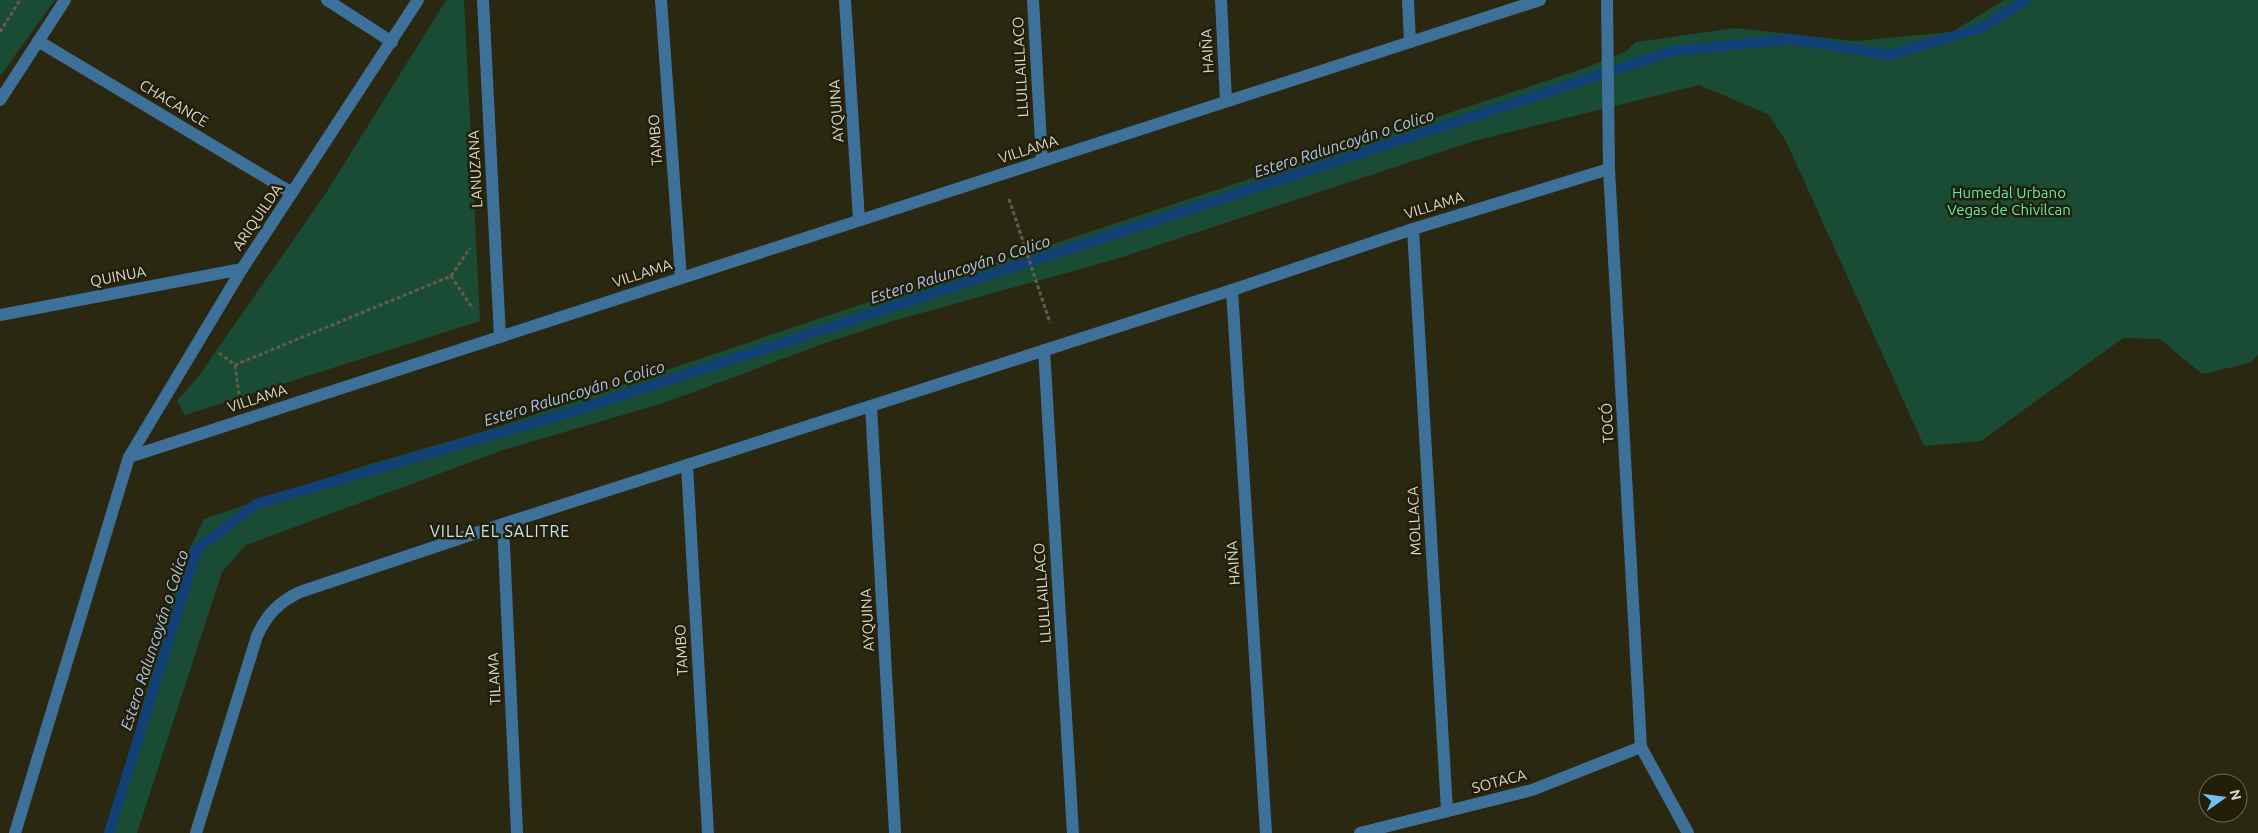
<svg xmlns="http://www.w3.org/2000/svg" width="2258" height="833" viewBox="0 0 2258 833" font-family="Ubuntu,sans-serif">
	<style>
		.green { fill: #1a4b34 }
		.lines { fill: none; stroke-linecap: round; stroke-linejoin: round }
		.stream { stroke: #114076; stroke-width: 10 }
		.path { stroke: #605d4a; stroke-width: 3; stroke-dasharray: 4 2.5; stroke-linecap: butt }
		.minor { stroke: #3d719a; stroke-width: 12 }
		.labels { text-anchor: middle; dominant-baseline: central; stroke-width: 5; stroke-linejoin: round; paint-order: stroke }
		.street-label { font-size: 15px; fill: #dad8ca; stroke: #221e08 }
		.park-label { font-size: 15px; fill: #5cefab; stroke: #221e08 }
		.water-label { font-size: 16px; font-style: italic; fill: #a9c7ee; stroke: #221e08 }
		.neighbourhood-label { font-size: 16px; letter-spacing: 1px; fill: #c8e4f8; stroke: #221e08 }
	</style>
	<rect width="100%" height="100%" fill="#2b2812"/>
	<g class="green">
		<path d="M0 0H55L0 76Z"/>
		<path d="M446 0H464L480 321 185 415 177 401 198 377 328 190Z"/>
		<path d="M2004 0H2258V355L2250 363 2202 374 2160 339 2123 338 1981 441 1924 446 1786 141 1768 114 1699 85 1474 141 1113 260 896 320 822 344 664 403 506 449 246 545 222 572 137 833H104L132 745 178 572 204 519 364 466 498 427 883 297 1053 244 1585 68 1625 52 1636 42 1735 28 1855 41 1952 32Z"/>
	</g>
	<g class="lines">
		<path class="stream" d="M109 833 197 549 256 504 571 412 1673 51 1791 39 1889 55 1981 28 2026 0"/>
		<g class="path">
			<path d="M0 32 20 0"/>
			<path d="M1009 199 1050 323"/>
			<path d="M451 276 470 248"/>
			<path d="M219 353 235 365 451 276 473 309"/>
			<path d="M235 365 239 394"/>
		</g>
		<g class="minor">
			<path d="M327 0 392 42"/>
			<path d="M483 0 500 337"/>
			<path d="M661 0 681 278"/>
			<path d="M845 0 859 220"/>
			<path d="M1033 0 1042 161"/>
			<path d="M1221 0 1226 101"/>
			<path d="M1408 0 1410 42"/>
			<path d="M1607 0 1609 169 1641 747 1688 833"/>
			<path d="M38 41 292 193"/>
			<path d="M0 100 65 0"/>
			<path d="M1413 229 1447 811"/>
			<path d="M1232 290 1266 833"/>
			<path d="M0 315 242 269"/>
			<path d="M1044 350 1073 833"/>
			<path d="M871 406 895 833"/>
			<path d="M129 457 1540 0"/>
			<path d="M687 465 708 833"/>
			<path d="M503 524 517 833"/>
			<path d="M15 833 129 457 242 269 418 0"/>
			<path d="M196 833 257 636C267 614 279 602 300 592L503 524 1232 290 1413 229 1609 169"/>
			<path d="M1360 833 1532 790 1641 747"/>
		</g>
	</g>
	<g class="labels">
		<g class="street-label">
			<text transform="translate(1207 51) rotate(-93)">HAIÑA</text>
			<text transform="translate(1020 67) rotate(-93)">LLULLAILLACO</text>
			<text transform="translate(174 103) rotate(31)">CHACANCE</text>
			<text transform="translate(836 111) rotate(-94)">AYQUINA</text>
			<text transform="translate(655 140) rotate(-94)">TAMBO</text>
			<text transform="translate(1028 149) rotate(-18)">VILLAMA</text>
			<text transform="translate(475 169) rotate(-93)">LANUZANA</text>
			<text transform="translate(1434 205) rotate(-17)">VILLAMA</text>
			<text transform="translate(257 217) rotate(-56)">ARIQUILDA</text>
			<text transform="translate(642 273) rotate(-18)">VILLAMA</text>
			<text transform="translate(118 276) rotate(-11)">QUINUA</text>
			<text transform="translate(257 398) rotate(-18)">VILLAMA</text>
			<text transform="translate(1607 423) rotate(-93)">TOCÓ</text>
			<text transform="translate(1414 521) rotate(-93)">MOLLACA</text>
			<text transform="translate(1233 563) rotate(-94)">HAIÑA</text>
			<text transform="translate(1042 593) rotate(-94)">LLULLAILLACO</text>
			<text transform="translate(867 620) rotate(-93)">AYQUINA</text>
			<text transform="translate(681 650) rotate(-93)">TAMBO</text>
			<text transform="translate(494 679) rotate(-93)">TILAMA</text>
			<text transform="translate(1499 781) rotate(-15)">SOTACA</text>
		</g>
		<g class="park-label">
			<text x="2009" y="192">Humedal Urbano<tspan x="2009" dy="17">Vegas de Chivilcan</tspan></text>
		</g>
		<g class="water-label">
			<text transform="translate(1344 143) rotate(-18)">Estero Raluncoyán o Colico</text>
			<text transform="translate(960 269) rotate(-18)">Estero Raluncoyán o Colico</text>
			<text transform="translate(574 393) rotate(-17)">Estero Raluncoyán o Colico</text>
			<text transform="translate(154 640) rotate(-72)">Estero Raluncoyán o Colico</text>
		</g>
		<g class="neighbourhood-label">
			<text x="500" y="531">VILLA EL SALITRE</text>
		</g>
	</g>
	<g transform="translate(2223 798) rotate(76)"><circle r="24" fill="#221e08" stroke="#6c6856"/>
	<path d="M0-4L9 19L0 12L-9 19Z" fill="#71c1f5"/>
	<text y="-8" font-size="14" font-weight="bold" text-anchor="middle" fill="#dad8ca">N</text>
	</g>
</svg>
